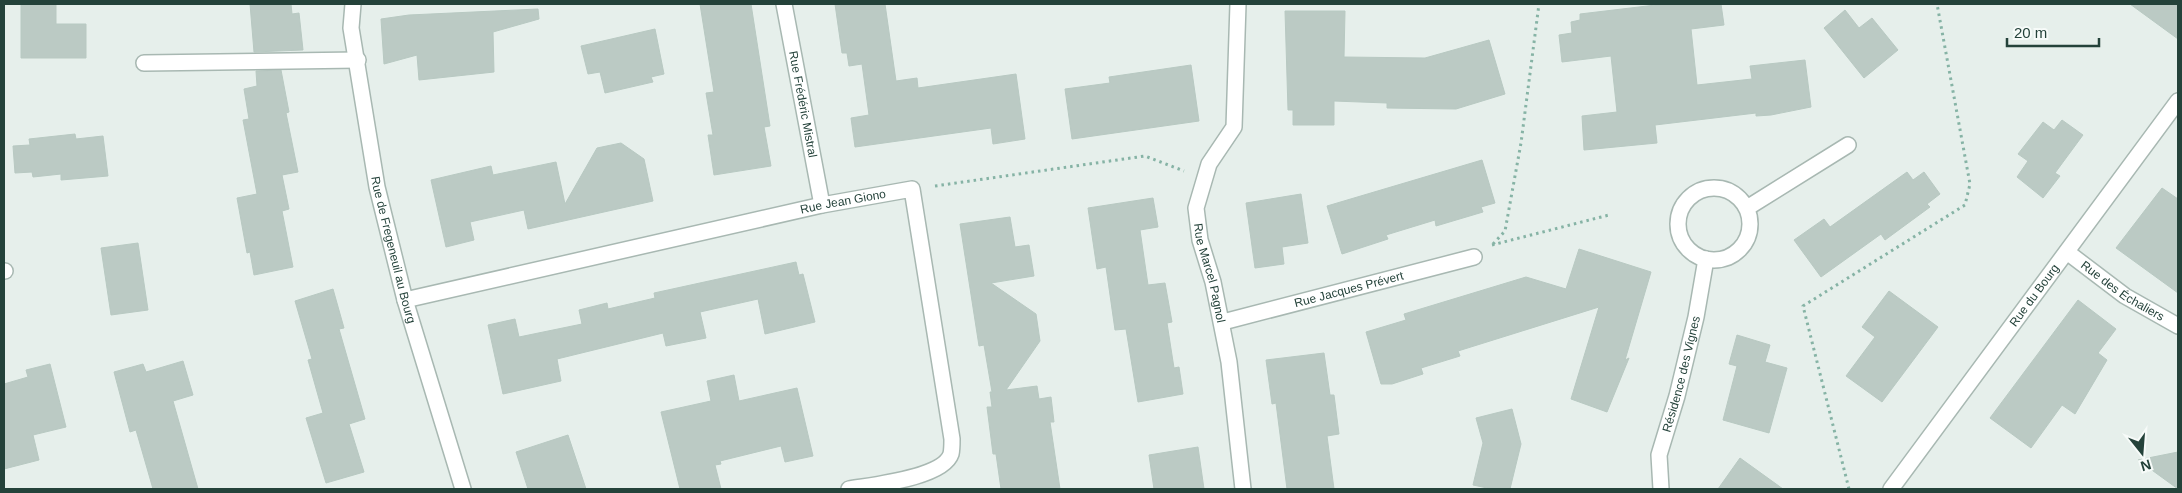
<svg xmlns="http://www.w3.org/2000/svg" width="2182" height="493" viewBox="0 0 2182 493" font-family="Arial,sans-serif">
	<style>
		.building { fill: #bbcac4; stroke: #b8c9c2 }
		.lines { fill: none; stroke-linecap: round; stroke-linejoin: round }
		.minor-casing { stroke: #a8b8b2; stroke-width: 18 }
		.tertiary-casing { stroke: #a8b8b2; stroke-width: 18 }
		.path { stroke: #86b3a5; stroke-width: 3; stroke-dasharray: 2.5 4; stroke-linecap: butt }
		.minor { stroke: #fff; stroke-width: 15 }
		.tertiary { stroke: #fff; stroke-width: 15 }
		.labels { text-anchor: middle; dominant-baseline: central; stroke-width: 5; stroke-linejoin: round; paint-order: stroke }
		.street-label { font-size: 12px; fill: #24423a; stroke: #f7fbf9 }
	</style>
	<rect width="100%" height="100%" fill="#e6efeb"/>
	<g class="building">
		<path d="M21 4H56V24H86V58H21Z"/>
		<path d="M250 4H291L292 14 299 13 303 50 254 52Z"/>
		<path d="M700 4H751L770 126 764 127 771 166 714 175 708 135H713L706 93 714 92Z"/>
		<path d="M835 4H885L896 81 917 78 918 88 1016 74 1025 139 993 144 991 128 855 147 851 118 869 115 862 64 849 66 847 53H842Z"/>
		<path d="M1664 4H1721L1724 25 1691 29 1697 85 1752 79 1750 66 1805 60 1811 107 1771 115 1756 116V113L1655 125 1657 143 1584 150 1582 116 1617 112 1611 56 1562 62 1559 35 1572 33 1571 22 1580 20V14Z"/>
		<path d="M2130 4H2178V39Z"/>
		<path d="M538 9 539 19 493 32 494 72 419 80 417 55 384 64 381 19 409 15Z"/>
		<path d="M1845 10 1859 28 1872 18 1898 50 1864 78 1824 28Z"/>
		<path d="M1285 11H1345L1344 57 1425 58 1489 40 1505 94 1456 109 1387 108V103L1334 101V125H1293V110H1288Z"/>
		<path d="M655 29 664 74 651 77 653 82 605 93 600 72 588 74 581 46Z"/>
		<path d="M1191 65 1199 121 1072 139 1065 89 1110 83 1109 77Z"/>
		<path d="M281 70 289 112 286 113 298 172 282 175 289 209 282 211 293 267 254 275 250 252 247 253 237 198 257 194 243 120 249 119 244 89 257 86 256 71Z"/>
		<path d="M2062 120 2083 135 2055 173 2060 176 2043 198 2017 177 2028 161 2018 154 2043 122 2054 130Z"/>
		<path d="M75 134 76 139 103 136 108 176 61 180V174L33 177 32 172 15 173 13 146 30 145 29 139Z"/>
		<path d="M621 143 644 159 653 201 528 229 524 210 470 222 474 240 446 247 431 180 491 166 493 175 556 162 565 204 597 148Z"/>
		<path d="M1482 160 1495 203 1481 207 1483 212 1436 226 1435 220 1386 235 1388 239 1342 254 1327 206Z"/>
		<path d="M1907 172 1913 180 1924 172 1940 194 1927 204 1930 207 1885 240 1881 234 1821 277 1794 240 1824 219 1830 227Z"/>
		<path d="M2162 188 2178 199V293L2116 248Z"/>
		<path d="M1301 194 1308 243 1282 247 1284 264 1255 268 1246 203Z"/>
		<path d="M1153 198 1158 227 1140 230 1148 285 1165 283 1172 322 1167 323 1174 368 1179 367 1183 394 1138 402 1126 329 1115 330 1106 267 1097 269 1088 208Z"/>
		<path d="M1010 217 1015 247 1029 245 1034 276 991 283 1036 314 1040 341 1006 390 1037 386 1039 399 1051 397 1054 422H1050L1060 489H1001L996 454H993L987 407H992L990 392H992L984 345 979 346 960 224Z"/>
		<path d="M138 243 148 310 111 315 101 248Z"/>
		<path d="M1579 249 1651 272 1625 360 1629 358 1607 412 1571 399 1599 307 1458 351 1460 356 1421 368 1423 374 1392 384H1381L1366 332 1406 320 1404 314 1526 277 1566 289Z"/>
		<path d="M796 262 799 275 803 274 815 322 765 334 758 299 700 312 706 338 666 346 663 333 557 359 561 381 503 394 488 325 515 319 519 337 582 324 579 310 607 303 608 309 655 298 654 293Z"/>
		<path d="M333 289 344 328 339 329 365 419 349 424 364 472 326 483 306 418 323 413 308 360 312 359 295 301Z"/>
		<path d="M1889 291 1938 327 1882 402 1846 376 1875 337 1862 327Z"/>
		<path d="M2078 300 2116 329 2098 353 2107 360 2075 414 2062 405 2031 448 1990 418Z"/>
		<path d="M1737 335 1770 345 1765 362 1787 368 1769 433 1723 420 1737 366 1729 364Z"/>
		<path d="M1324 353 1330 395H1334L1339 434 1327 436 1334 489H1287L1276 403 1272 404 1266 360Z"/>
		<path d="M183 361 193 395 173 401 198 489H153L136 430 130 432 114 372 143 364 146 372Z"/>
		<path d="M50 364 66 427 33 435 39 460 4 469V384L28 377 26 370Z"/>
		<path d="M734 375 739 401 797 388 813 456 785 462 781 446 720 461 721 464 715 465 721 489H680L661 412 711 401 707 381Z"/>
		<path d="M1512 409 1521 444 1510 489H1492L1473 485 1483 443 1476 418Z"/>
		<path d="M568 435 586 489H528L516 452Z"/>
		<path d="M1198 447 1204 489H1154L1149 455Z"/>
		<path d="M2178 452V489L2138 460Z"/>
		<path d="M1740 458 1783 489H1718Z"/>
	</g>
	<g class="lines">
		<g class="minor-casing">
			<g id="minor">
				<path id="s1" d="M353 4 351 28 377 187 405 300 463 489"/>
				<path id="s2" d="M784 4 822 205"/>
				<path id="s3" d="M1238 4 1234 127 1209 164 1196 208 1200 240 1213 282 1229 362 1243 489"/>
				<path d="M144 63 358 60"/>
				<circle cx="1714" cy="224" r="36"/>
				<path d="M1747 208 1848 145"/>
				<path id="s4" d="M2067 252 2125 296 2178 326"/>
				<path d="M4 271H5"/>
				<path id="s5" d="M405 300 822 205 912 189 952 439C952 444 952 450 951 454 943 478 872 485 849 489"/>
				<path id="s6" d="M1223 322 1474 257"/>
				<path id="s7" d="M1661 489 1659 455 1677 396 1696 317 1706 259"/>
			</g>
		</g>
		<g class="tertiary-casing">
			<g id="tertiary">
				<path id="s8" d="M1891 489 2178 101"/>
			</g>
		</g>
		<g class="path">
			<path d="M935 186 1145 156 1184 171"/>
			<path d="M1493 244 1505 231 1521 143 1539 4"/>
			<path d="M1492 245 1609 215"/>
			<path d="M1849 489 1803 306 1965 205 1970 184 1937 4"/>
		</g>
		<use href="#minor" class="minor"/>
		<use href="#tertiary" class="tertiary"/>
	</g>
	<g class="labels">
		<g class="street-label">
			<text stroke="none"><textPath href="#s2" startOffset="102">Rue Frédéric Mistral</textPath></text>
			<text stroke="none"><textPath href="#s5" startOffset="449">Rue Jean Giono</textPath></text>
			<text stroke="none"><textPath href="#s1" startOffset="250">Rue de Fregeneuil au Bourg</textPath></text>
			<text stroke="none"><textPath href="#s3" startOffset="280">Rue Marcel Pagnol</textPath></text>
			<text stroke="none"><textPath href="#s6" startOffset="130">Rue Jacques Prévert</textPath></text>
			<text stroke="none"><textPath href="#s4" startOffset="68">Rue des Échaliers</textPath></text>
			<text stroke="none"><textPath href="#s8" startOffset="241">Rue du Bourg</textPath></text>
			<text stroke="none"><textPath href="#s7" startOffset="118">Résidence des Vignes</textPath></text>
		</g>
	</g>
	<rect width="2182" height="493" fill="none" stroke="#24423a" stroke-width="10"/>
	<g transform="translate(2142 453) rotate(163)" stroke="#f7fbf9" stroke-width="4" paint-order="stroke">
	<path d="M0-4L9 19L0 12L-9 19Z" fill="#24423a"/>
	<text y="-8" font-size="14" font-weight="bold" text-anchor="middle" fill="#24423a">N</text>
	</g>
	<path d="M2007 38v8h92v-8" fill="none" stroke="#24423a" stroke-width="2.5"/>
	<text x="2014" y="38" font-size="15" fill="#24423a" stroke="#f7fbf9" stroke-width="4" paint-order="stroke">20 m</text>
</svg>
